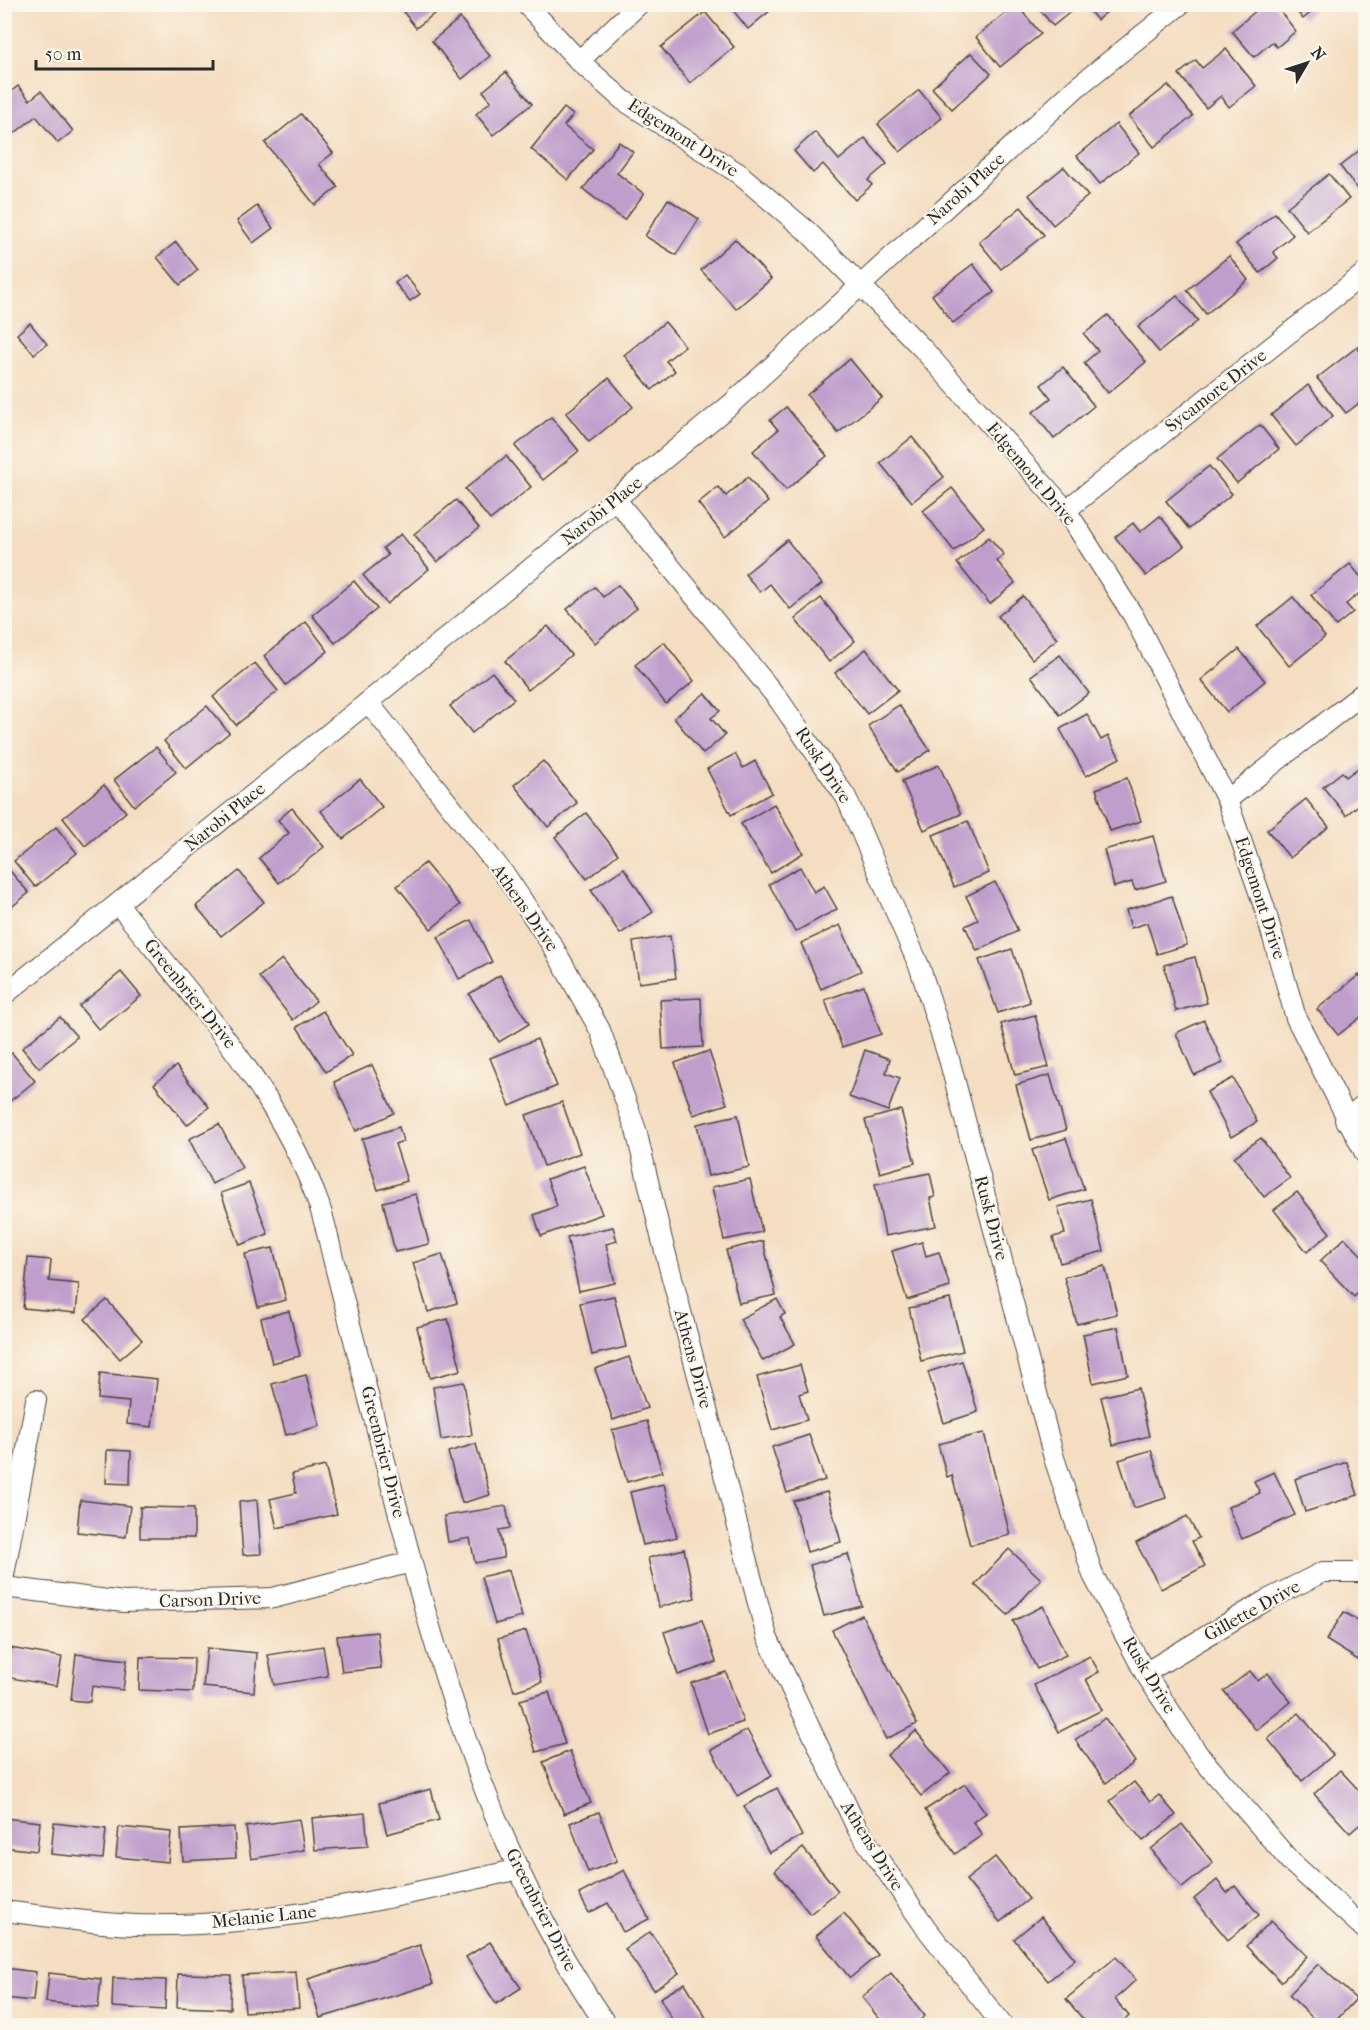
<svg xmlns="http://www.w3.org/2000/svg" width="1370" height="2030" viewBox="0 0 1370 2030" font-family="'IM FELL French Canon',serif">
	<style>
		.building { fill: #bf9ecc }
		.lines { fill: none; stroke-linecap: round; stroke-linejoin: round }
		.minor-casing { stroke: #494641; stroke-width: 22 }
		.minor { stroke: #fff; stroke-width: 20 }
		.labels { text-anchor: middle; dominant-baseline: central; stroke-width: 4.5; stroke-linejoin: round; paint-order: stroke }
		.street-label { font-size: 18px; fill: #2b2b2b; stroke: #fbf7ec }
	</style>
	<rect width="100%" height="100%" fill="#fbf7ec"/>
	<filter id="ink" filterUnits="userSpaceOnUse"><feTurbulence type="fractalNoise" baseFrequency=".0167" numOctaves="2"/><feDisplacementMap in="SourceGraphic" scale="12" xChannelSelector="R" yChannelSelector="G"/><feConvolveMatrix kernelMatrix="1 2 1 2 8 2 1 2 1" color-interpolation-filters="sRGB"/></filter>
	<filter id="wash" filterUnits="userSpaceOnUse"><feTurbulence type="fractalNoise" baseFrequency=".008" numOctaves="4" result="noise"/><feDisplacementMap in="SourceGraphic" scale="24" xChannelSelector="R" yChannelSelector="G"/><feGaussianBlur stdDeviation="1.35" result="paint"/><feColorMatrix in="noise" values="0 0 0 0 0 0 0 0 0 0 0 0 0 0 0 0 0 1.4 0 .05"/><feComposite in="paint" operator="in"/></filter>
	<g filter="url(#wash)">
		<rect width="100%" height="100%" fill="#f4ddc0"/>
		<g id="blocks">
			<g class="building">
				<path d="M397 4H442L444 6 416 28Z"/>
				<path d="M728 4H778L748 29Z"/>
				<path d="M1016 4 1041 34 1000 67 976 37Z"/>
				<path d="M1035 4H1080L1053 26Z"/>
				<path d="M1084 4H1105L1109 10 1097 20Z"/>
				<path d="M1264 4H1274L1296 31 1277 47 1272 42 1254 57 1232 31Z"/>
				<path d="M1291 4H1321L1303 19Z"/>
				<path d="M705 12 734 47 690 83 661 47Z"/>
				<path d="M460 18 490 56 462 79 432 41Z"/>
				<path d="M1226 49 1256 86 1229 107 1221 96 1206 108 1179 74 1196 60 1202 68Z"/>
				<path d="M971 53 991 74 952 109 932 88Z"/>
				<path d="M506 72 532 104 493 135 476 114 491 101 483 91Z"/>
				<path d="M1168 85 1193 116 1154 147 1129 116Z"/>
				<path d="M18 86 30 100 41 91 73 131 58 143 36 116 15 133 4 120V97Z"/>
				<path d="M919 90 942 118 900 152 878 124Z"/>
				<path d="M564 108 573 115 564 126 593 149 568 180 531 149Z"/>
				<path d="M301 114 333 153 319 164 338 187 315 205 265 143Z"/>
				<path d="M1116 124 1139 153 1100 184 1077 156Z"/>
				<path d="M815 132 839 160 865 138 887 164 868 180 872 185 855 200 823 164 813 173 794 151Z"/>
				<path d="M619 142 633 152 617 173 644 194 624 220 583 189Z"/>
				<path d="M1366 145V187L1360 192 1340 166Z"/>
				<path d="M1064 167 1088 196 1053 225 1029 195Z"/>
				<path d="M1329 174 1349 199 1307 232 1287 207Z"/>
				<path d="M668 199 699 219 676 255 645 236Z"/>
				<path d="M257 206 273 228 253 243 237 221Z"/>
				<path d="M1021 207 1044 235 1001 269 979 242Z"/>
				<path d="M1275 213 1293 235 1273 252 1278 258 1260 273 1236 244Z"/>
				<path d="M735 239 771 279 736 309 701 270Z"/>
				<path d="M176 242 198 270 180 285 157 257Z"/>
				<path d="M1229 256 1248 280 1206 314 1187 290Z"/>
				<path d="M973 264 994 292 953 323 932 295Z"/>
				<path d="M405 275 420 294 410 301 395 283Z"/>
				<path d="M1177 296 1198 321 1159 352 1138 327Z"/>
				<path d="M1108 315 1146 362 1108 393 1084 363 1098 351 1084 334Z"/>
				<path d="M665 322 685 346 666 361 675 371 652 390 624 355Z"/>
				<path d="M30 323 47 344 34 354 17 334Z"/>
				<path d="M1357 347 1366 358V398L1346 413 1317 378Z"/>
				<path d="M850 359 882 398 838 433 807 395Z"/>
				<path d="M1063 367 1094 406 1054 439 1033 412 1051 398 1041 385Z"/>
				<path d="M609 378 633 407 589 442 566 413Z"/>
				<path d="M1308 385 1333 416 1296 446 1271 415Z"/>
				<path d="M786 407 827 456 786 490 753 451 778 430 770 420Z"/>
				<path d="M551 417 579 451 543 480 515 446Z"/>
				<path d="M1260 425 1279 449 1237 483 1217 459Z"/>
				<path d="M912 437 944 477 912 502 880 463Z"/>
				<path d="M506 456 531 487 490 520 465 489Z"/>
				<path d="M1209 466 1232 494 1189 529 1166 501Z"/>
				<path d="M748 477 768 502 725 537 698 503 718 487 726 496Z"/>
				<path d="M952 488 984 527 954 551 923 511Z"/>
				<path d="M456 500 479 528 437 562 414 534Z"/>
				<path d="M1160 516 1184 546 1146 576 1115 537 1133 523 1140 532Z"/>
				<path d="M401 534 429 569 387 604 363 575 388 555 383 548Z"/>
				<path d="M989 537 1004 555 997 561 1015 583 990 604 957 563Z"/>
				<path d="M787 540 822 584 790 609 770 584 760 592 745 574Z"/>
				<path d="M1350 564 1366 583V588L1346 604 1353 612 1336 626 1311 595Z"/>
				<path d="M354 581 377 609 335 643 312 615Z"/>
				<path d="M618 585 637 608 595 643 567 609 595 587 603 597Z"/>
				<path d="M1023 596 1057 639 1032 659 998 616Z"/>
				<path d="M1293 597 1325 637 1289 666 1257 626Z"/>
				<path d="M821 598 855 641 829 662 795 619Z"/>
				<path d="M306 622 328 651 286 685 264 656Z"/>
				<path d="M548 626 571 655 528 690 505 661Z"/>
				<path d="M664 642 694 681 666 704 635 665Z"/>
				<path d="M866 649 898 690 867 714 835 673Z"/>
				<path d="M1239 649 1265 681 1227 712 1201 680Z"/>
				<path d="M1060 655 1089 693 1060 715 1031 676Z"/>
				<path d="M255 663 278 691 236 725 213 697Z"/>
				<path d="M492 672 514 699 472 733 450 706Z"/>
				<path d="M705 693 720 711 711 718 725 735 703 754 674 718Z"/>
				<path d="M899 705 930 750 898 772 868 726Z"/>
				<path d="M207 706 229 733 186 768 164 741Z"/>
				<path d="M1087 714 1101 740 1108 736 1120 758 1086 776 1060 729Z"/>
				<path d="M156 747 176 772 134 806 114 780Z"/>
				<path d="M735 754 743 768 755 761 772 793 731 815 707 769Z"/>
				<path d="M543 761 577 803 548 827 514 785Z"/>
				<path d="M1366 762V799L1346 815 1323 787 1342 772 1346 777Z"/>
				<path d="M939 765 961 814 924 830 902 781Z"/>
				<path d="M1127 778 1141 821 1110 831 1096 789Z"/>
				<path d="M360 779 382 807 343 839 321 811Z"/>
				<path d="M104 785 126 812 85 846 63 818Z"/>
				<path d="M1306 799 1329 827 1290 858 1267 830Z"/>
				<path d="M774 804 803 853 771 873 741 824Z"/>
				<path d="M292 808 324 847 279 883 259 858 289 833 278 820Z"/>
				<path d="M586 813 618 854 587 879 555 837Z"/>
				<path d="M968 821 989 873 954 887 933 835Z"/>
				<path d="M56 827 77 853 35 887 14 861Z"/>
				<path d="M1153 836 1166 881 1135 890 1132 882 1114 887 1104 850Z"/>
				<path d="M425 863 460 905 431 929 397 886Z"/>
				<path d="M4 864 29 893 4 913Z"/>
				<path d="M800 867 814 892 824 886 837 909 795 932 769 884Z"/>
				<path d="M624 868 653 912 620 934 591 890Z"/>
				<path d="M239 871 264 902 221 936 196 906Z"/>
				<path d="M995 882 1018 931 977 951 965 926 978 920 966 896Z"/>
				<path d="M1172 896 1187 945 1157 954 1147 923 1131 928 1126 910Z"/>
				<path d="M471 920 492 962 459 979 438 937Z"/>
				<path d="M840 925 861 971 821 989 801 943Z"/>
				<path d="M670 936 676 978 639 983 633 942Z"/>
				<path d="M1012 949 1030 1002 998 1013 979 960Z"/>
				<path d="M1195 957 1207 1003 1176 1011 1164 965Z"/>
				<path d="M282 959 316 1001 293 1020 259 977Z"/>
				<path d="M121 972 141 996 99 1030 79 1006Z"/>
				<path d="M500 975 529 1024 499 1042 469 994Z"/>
				<path d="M1359 975 1366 983V1013L1338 1035 1317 1009Z"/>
				<path d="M864 986 881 1034 842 1047 825 1000Z"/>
				<path d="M701 998 703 1047 663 1049 660 1000Z"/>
				<path d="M323 1011 352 1055 326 1072 297 1027Z"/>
				<path d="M1035 1015 1049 1067 1015 1075 1001 1024Z"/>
				<path d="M60 1017 77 1037 39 1068 22 1048Z"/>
				<path d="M1204 1020 1223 1063 1194 1075 1176 1033Z"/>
				<path d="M537 1039 557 1086 510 1106 490 1058Z"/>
				<path d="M865 1050 890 1059 886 1073 900 1078 888 1111 849 1097Z"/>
				<path d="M709 1051 727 1104 693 1115 675 1063Z"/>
				<path d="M12 1053 35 1081 4 1106V1059Z"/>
				<path d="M372 1065 394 1113 356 1131 334 1082Z"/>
				<path d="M176 1066 209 1107 187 1125 154 1084Z"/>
				<path d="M1050 1075 1066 1130 1031 1140 1016 1085Z"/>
				<path d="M1233 1078 1257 1122 1231 1137 1207 1092Z"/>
				<path d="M562 1102 580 1153 544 1166 526 1115Z"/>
				<path d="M901 1110 915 1163 880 1173 865 1120Z"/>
				<path d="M738 1115 749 1167 708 1176 697 1124Z"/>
				<path d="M219 1124 242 1168 212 1184 189 1139Z"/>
				<path d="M399 1127 403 1141 395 1144 407 1181 378 1190 362 1139Z"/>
				<path d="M1066 1138 1084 1189 1049 1200 1032 1150Z"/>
				<path d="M1261 1138 1290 1178 1264 1197 1234 1157Z"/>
				<path d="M584 1166 602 1214 541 1236 534 1215 557 1206 547 1179Z"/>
				<path d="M930 1173 935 1197 930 1198 936 1226 885 1236 875 1184Z"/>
				<path d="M750 1179 762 1232 724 1240 712 1187Z"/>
				<path d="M249 1183 268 1234 240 1245 221 1193Z"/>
				<path d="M1297 1192 1330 1233 1307 1252 1274 1210Z"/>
				<path d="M416 1194 429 1244 395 1252 383 1202Z"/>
				<path d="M1091 1199 1104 1251 1060 1263 1053 1237 1065 1234 1058 1207Z"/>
				<path d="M613 1227 617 1241 606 1244 615 1283 579 1291 567 1237Z"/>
				<path d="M1345 1238 1366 1260V1285L1354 1297 1320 1261Z"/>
				<path d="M763 1241 776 1295 739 1303 726 1250Z"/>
				<path d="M922 1242 926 1256 939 1252 950 1287 907 1300 892 1251Z"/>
				<path d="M273 1248 286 1300 258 1307 245 1254Z"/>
				<path d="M442 1254 457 1303 428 1312 413 1263Z"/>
				<path d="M28 1258 51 1260 49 1281 79 1284 76 1313 23 1308Z"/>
				<path d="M1105 1266 1117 1314 1077 1324 1064 1277Z"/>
				<path d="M614 1296 626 1347 592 1355 580 1303Z"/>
				<path d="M777 1299 785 1314 780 1317 795 1344 763 1361 740 1319Z"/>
				<path d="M950 1299 963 1351 921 1361 909 1308Z"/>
				<path d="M107 1300 142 1340 120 1359 85 1319Z"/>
				<path d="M289 1311 300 1356 272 1363 261 1318Z"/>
				<path d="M448 1319 461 1370 430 1378 417 1327Z"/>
				<path d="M1118 1327 1128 1375 1093 1383 1083 1334Z"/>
				<path d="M629 1357 647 1408 613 1420 595 1369Z"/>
				<path d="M962 1361 978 1412 944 1423 928 1372Z"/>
				<path d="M800 1365 808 1391 799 1394 807 1420 772 1430 757 1377Z"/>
				<path d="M100 1373 157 1379 152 1427 127 1424 129 1402 98 1399Z"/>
				<path d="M306 1375 320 1426 286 1435 272 1384Z"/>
				<path d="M464 1382 472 1435 441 1440 433 1387Z"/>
				<path d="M1138 1388 1149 1436 1113 1445 1101 1397Z"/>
				<path d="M647 1421 662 1472 627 1482 612 1430Z"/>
				<path d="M984 1433 1010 1535 970 1545 952 1475 947 1477 938 1444Z"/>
				<path d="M809 1435 825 1480 787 1493 772 1447Z"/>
				<path d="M476 1444 490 1495 462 1503 448 1452Z"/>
				<path d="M107 1450 131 1451 130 1484 106 1483Z"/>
				<path d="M1151 1450 1166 1498 1134 1508 1119 1460Z"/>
				<path d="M1347 1462 1358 1495 1305 1512 1295 1479Z"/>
				<path d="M325 1466 337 1514 277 1528 270 1499 296 1493 292 1474Z"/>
				<path d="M1274 1472 1295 1515 1242 1539 1228 1507 1260 1493 1254 1481Z"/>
				<path d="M664 1484 677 1537 643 1545 630 1492Z"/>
				<path d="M827 1492 841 1542 807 1552 793 1501Z"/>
				<path d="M80 1500 130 1506 126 1537 77 1532Z"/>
				<path d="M257 1500 261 1554 243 1555 239 1502Z"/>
				<path d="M506 1506 510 1528 499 1530 504 1558 475 1563 470 1538 448 1542 444 1516Z"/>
				<path d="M140 1507 194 1508V1538H140Z"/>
				<path d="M1187 1516 1199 1538 1192 1541 1205 1566 1161 1589 1136 1543Z"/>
				<path d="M684 1549 695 1598 659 1607 648 1558Z"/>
				<path d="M1009 1549 1041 1579 1008 1615 975 1585Z"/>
				<path d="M848 1554 862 1606 824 1616 810 1565Z"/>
				<path d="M509 1570 522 1617 495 1624 481 1577Z"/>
				<path d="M1043 1606 1066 1655 1037 1669 1013 1621Z"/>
				<path d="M1344 1612 1366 1625V1665L1326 1640Z"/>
				<path d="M862 1615 917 1724 886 1739 832 1630Z"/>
				<path d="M702 1620 716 1662 678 1675 664 1632Z"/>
				<path d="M526 1631 542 1682 514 1691 498 1639Z"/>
				<path d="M377 1632 381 1668 342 1672 337 1636Z"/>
				<path d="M323 1646 328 1676 274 1685 268 1655Z"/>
				<path d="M10 1648 62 1657 57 1686 5 1677Z"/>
				<path d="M207 1648 257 1653 254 1692 203 1687Z"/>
				<path d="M76 1654 127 1660 123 1690 92 1686 90 1702 71 1700Z"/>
				<path d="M1090 1656 1099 1672 1086 1679 1102 1710 1059 1732 1034 1685Z"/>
				<path d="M140 1657 194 1658 193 1692 139 1690Z"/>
				<path d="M1250 1671 1258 1681 1268 1673 1291 1702 1256 1730 1224 1691Z"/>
				<path d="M726 1672 743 1722 708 1734 691 1683Z"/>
				<path d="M549 1692 565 1744 536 1752 520 1700Z"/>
				<path d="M1299 1713 1333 1755 1302 1781 1268 1739Z"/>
				<path d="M1105 1718 1135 1762 1106 1783 1075 1740Z"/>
				<path d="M747 1730 772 1776 737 1796 711 1750Z"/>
				<path d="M916 1731 950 1773 921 1796 887 1755Z"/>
				<path d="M570 1751 591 1803 564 1814 543 1762Z"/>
				<path d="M1340 1770 1366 1798V1819L1350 1833 1314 1794Z"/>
				<path d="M1134 1782 1150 1802 1159 1795 1176 1815 1143 1841 1110 1801Z"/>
				<path d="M965 1784 986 1813 973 1822 982 1835 955 1854 925 1810Z"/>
				<path d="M777 1788 802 1836 769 1853 744 1806Z"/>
				<path d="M431 1789 439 1820 387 1834 379 1803Z"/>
				<path d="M599 1812 617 1861 588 1872 570 1823Z"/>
				<path d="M365 1813 368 1846 315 1850 312 1818Z"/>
				<path d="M4 1818 40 1822 37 1851 4 1847Z"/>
				<path d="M299 1819 304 1850 251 1859 246 1827Z"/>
				<path d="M54 1823 106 1829 103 1859 51 1854Z"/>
				<path d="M1182 1824 1213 1863 1182 1888 1151 1849Z"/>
				<path d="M119 1827 171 1832 168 1862 116 1857Z"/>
				<path d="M234 1827 236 1858 183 1861 181 1830Z"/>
				<path d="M803 1848 838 1891 810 1914 775 1871Z"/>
				<path d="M995 1857 1029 1899 1000 1922 966 1880Z"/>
				<path d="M624 1870 649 1919 623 1932 608 1903 589 1913 579 1894Z"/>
				<path d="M1217 1880 1227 1893 1235 1886 1259 1915 1228 1940 1194 1899Z"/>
				<path d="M844 1913 878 1955 850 1978 816 1936Z"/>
				<path d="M1041 1917 1075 1959 1048 1981 1014 1939Z"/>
				<path d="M1271 1921 1307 1956 1281 1982 1246 1946Z"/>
				<path d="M650 1932 679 1973 654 1990 625 1949Z"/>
				<path d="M490 1942 521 1988 496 2004 466 1957Z"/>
				<path d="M420 1945 433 1984 320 2018 308 1979Z"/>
				<path d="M1116 1957 1136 1980 1115 1999 1129 2016 1119 2026H1089L1066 1999Z"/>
				<path d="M1318 1964 1356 1999 1331 2026H1321L1289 1995Z"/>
				<path d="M4 1968 36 1972 33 2001 4 1998Z"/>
				<path d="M296 1972 299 2008 245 2012 242 1975Z"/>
				<path d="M49 1973 101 1979 98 2008 46 2002Z"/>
				<path d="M891 1973 925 2016 913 2026H885L862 1997Z"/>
				<path d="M178 1974 231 1975 230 2009 177 2007Z"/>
				<path d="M113 1978 166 1980 165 2010 112 2007Z"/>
				<path d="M685 1983 711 2026H676L660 1998Z"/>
			</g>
		</g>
	</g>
	<g filter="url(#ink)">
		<use href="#blocks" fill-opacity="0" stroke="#494641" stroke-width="1.5"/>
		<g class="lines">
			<g class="minor-casing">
				<g id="minor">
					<path d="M526 4 579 61 623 100 738 173 808 232 922 348 1066 510 1134 617 1227 800 1264 906 1296 1018 1366 1155"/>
					<path d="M579 61 639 4"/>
					<path d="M616 500 779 700 846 797 920 968 949 1059 1054 1458 1093 1575 1145 1673 1198 1754 1290 1861 1366 1930"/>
					<path d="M1066 510 1366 272"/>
					<path d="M368 702 508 879 552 945 600 1030 636 1130 661 1236 767 1637 857 1828 926 1928 1003 2026"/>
					<path d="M1227 800 1366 691"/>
					<path d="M118 904C192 997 277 1088 318 1202 325 1221 329 1242 334 1262 345 1306 357 1350 368 1395 424 1612 477 1838 607 2026"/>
					<path d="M4 995 368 702 730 405 1076 88 1181 4"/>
					<path d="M1345 1120 1366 1103"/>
					<path d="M4 1575 36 1400"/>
					<path d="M4 1587 124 1602 273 1598 411 1562"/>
					<path d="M1145 1673 1265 1601 1323 1572H1366"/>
					<path d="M4 1911C48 1916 93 1924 136 1925 266 1928 393 1898 519 1869"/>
				</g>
			</g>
			<use href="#minor" class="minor"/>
		</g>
	</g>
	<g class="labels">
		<g class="street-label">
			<text transform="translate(683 138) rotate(33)">Edgemont Drive</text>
			<text transform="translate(966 189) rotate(-42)">Narobi Place</text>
			<text transform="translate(1216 391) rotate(-38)">Sycamore Drive</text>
			<text transform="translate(1031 474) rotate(50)">Edgemont Drive</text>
			<text transform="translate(602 511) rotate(-39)">Narobi Place</text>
			<text transform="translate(823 765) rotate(57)">Rusk Drive</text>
			<text transform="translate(225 817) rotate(-39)">Narobi Place</text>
			<text transform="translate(1260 898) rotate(72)">Edgemont Drive</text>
			<text transform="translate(525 908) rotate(55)">Athens Drive</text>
			<text transform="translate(190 994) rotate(51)">Greenbrier Drive</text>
			<text transform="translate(991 1218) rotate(75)">Rusk Drive</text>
			<text transform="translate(693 1359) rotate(75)">Athens Drive</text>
			<text transform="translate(383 1452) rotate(76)">Greenbrier Drive</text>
			<text transform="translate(210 1600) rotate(-2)">Carson Drive</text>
			<text transform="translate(1252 1611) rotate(-29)">Gillette Drive</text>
			<text transform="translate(1149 1675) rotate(59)">Rusk Drive</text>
			<text transform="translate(872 1846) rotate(58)">Athens Drive</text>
			<text transform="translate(541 1910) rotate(63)">Greenbrier Drive</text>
			<text transform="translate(264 1917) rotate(-6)">Melanie Lane</text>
		</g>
	</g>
	<rect width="1370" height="2030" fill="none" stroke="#fbf7ec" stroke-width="24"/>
	<g transform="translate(1307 63) rotate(51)" stroke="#fbf7ec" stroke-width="4.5" paint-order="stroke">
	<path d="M0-4.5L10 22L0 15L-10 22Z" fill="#2b2b2b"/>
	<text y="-9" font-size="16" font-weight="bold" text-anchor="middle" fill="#2b2b2b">N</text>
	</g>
	<path d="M36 60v9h177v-9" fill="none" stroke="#2b2b2b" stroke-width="3"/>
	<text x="45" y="60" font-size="18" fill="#2b2b2b" stroke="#fbf7ec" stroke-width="4.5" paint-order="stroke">50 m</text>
</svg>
